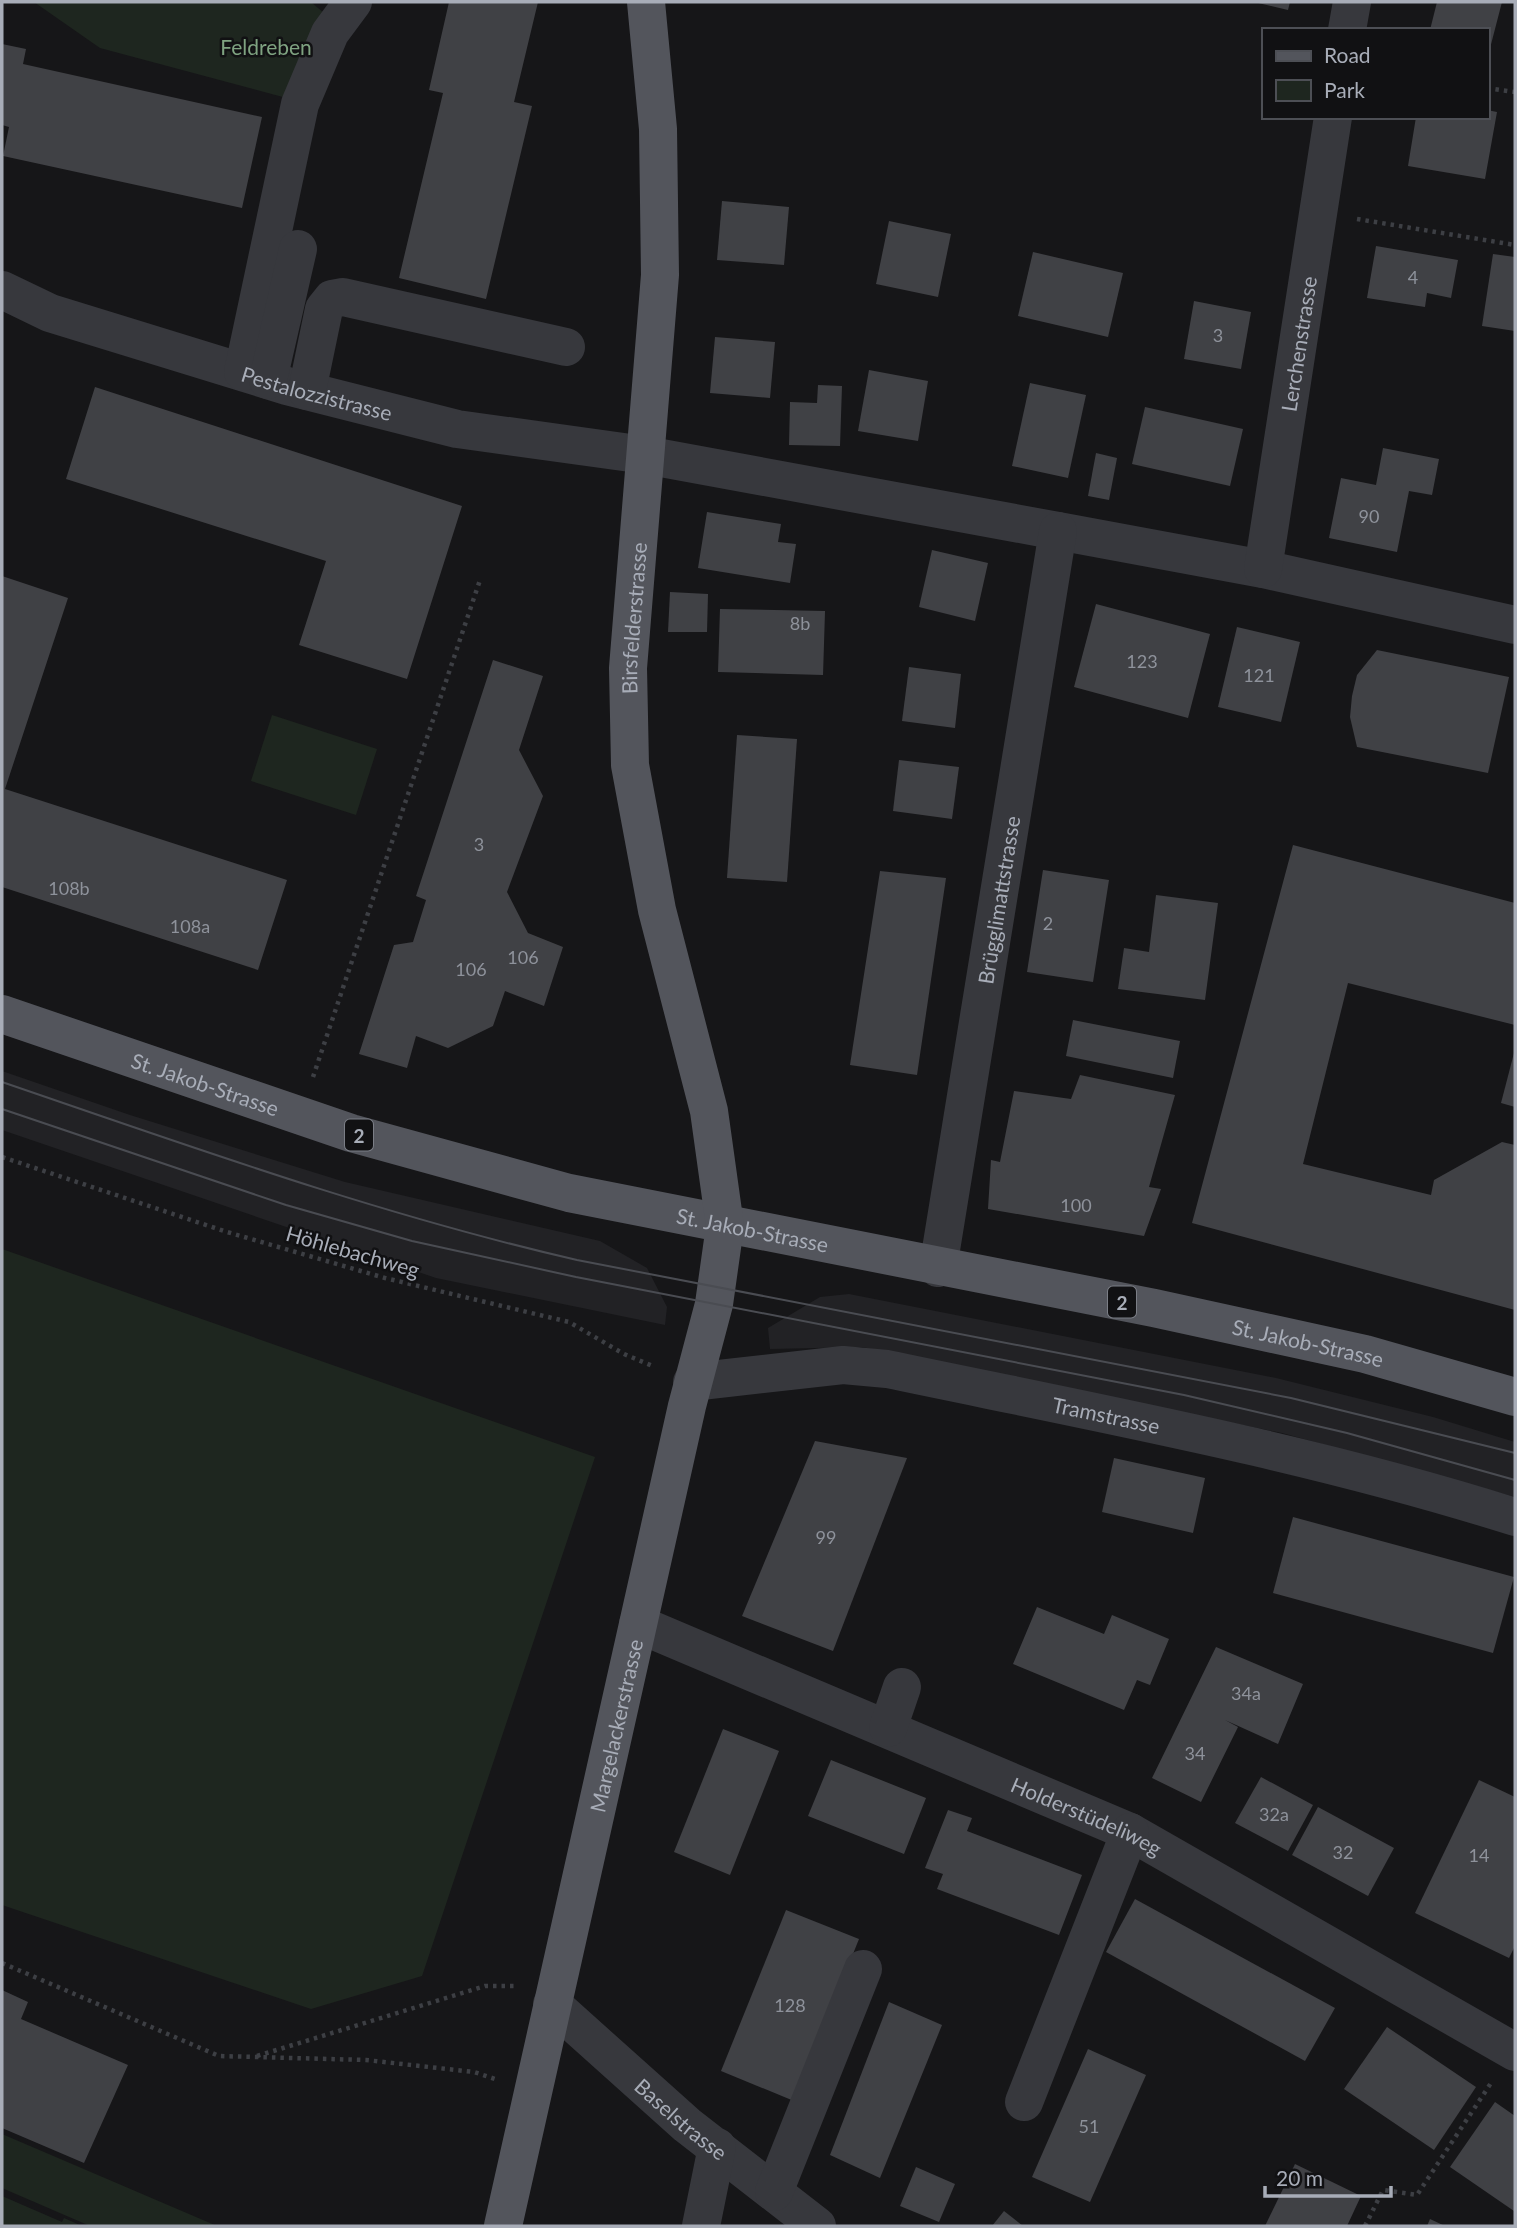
<svg xmlns="http://www.w3.org/2000/svg" width="1517" height="2228" viewBox="0 0 1517 2228" font-family="Lato,sans-serif">
	<style>
		.built { fill: #222225 }
		.green { fill: #1e261f }
		.building { fill: #404145 }
		.lines { fill: none; stroke-linecap: round; stroke-linejoin: round }
		.path { stroke: #3d3f44; stroke-width: 4.5; stroke-dasharray: 3.5 5; stroke-linecap: butt }
		.minor { stroke: #37383d; stroke-width: 38 }
		.major { stroke: #53555c; stroke-width: 38 }
		.tram { stroke: #4a4c52; stroke-width: 2 }
		.labels { text-anchor: middle; dominant-baseline: central; stroke-width: 5; stroke-linejoin: round; paint-order: stroke }
		.number-label { font-size: 18px; fill: #8e929b }
		.shield { fill: #111113; stroke: #7b7e86; stroke-width: 2 }
		.shield-label { font-size: 19px; font-weight: bold; fill: #a8adb8 }
		.park-label { font-size: 21px; fill: #7fa381; stroke: #111113 }
		.street-label { font-size: 21px; fill: #a8adb8; stroke: #111113 }
	</style>
	<rect width="100%" height="100%" fill="#161618"/>
	<g class="built">
		<path d="M2 1071 130 1115 345 1182 600 1241 647 1268 667 1307 665 1325 436 1278 2 1130Z"/>
		<path d="M849 1294 1276 1378 1433 1417 1515 1442V1497L1282 1433 862 1347 770 1349 768 1328 820 1297Z"/>
	</g>
	<g class="green">
		<path d="M34 2H311L325 14 294 100 100 48Z"/>
		<path d="M272 715 377 749 356 815 251 781Z"/>
		<path d="M2 1249 595 1457 422 1976 311 2009 2 1905Z"/>
		<path d="M2 2134 217 2226H90L2 2188Z"/>
		<path d="M2 2196 62 2222 64 2218 82 2226H6L2 2224Z"/>
	</g>
	<g class="building">
		<path d="M449 2H538L514 102 532 106 486 299 399 278 443 93 429 90Z"/>
		<path d="M1254 2H1290L1288 10Z"/>
		<path d="M1437 2H1502L1488 56 1487 30H1430Z"/>
		<path d="M2 44 26 49 23 64 262 117 242 208 3 156 9 127 2 125Z"/>
		<path d="M1487 110 1497 112 1485 179 1408 166 1416 117H1487Z"/>
		<path d="M722 201 789 207 784 265 717 260Z"/>
		<path d="M889 221 951 234 938 297 876 284Z"/>
		<path d="M1376 246 1458 260 1451 298 1427 293 1425 307 1367 298Z"/>
		<path d="M1033 252 1123 273 1108 337 1018 316Z"/>
		<path d="M1493 254 1515 257V331L1482 326Z"/>
		<path d="M1194 301 1251 312 1241 369 1184 359Z"/>
		<path d="M715 337 775 342 770 398 710 393Z"/>
		<path d="M869 370 928 381 918 441 858 431Z"/>
		<path d="M1030 383 1086 395 1068 478 1012 466Z"/>
		<path d="M818 385 842 386 840 446 789 445 790 402 817 403Z"/>
		<path d="M95 387 462 506 407 679 299 645 326 561 66 479Z"/>
		<path d="M1145 407 1243 429 1230 486 1132 464Z"/>
		<path d="M1383 448 1439 459 1432 495 1409 491 1397 552 1329 538 1341 478 1376 485Z"/>
		<path d="M1096 453 1117 458 1109 500 1088 496Z"/>
		<path d="M707 512 781 524 778 542 796 544 790 583 698 568Z"/>
		<path d="M932 550 988 563 975 621 919 607Z"/>
		<path d="M2 576 68 598 5 789 287 880 258 970 2 887Z"/>
		<path d="M670 592 708 594 707 632H668Z"/>
		<path d="M1096 604 1210 634 1188 718 1074 687Z"/>
		<path d="M720 609 825 611 823 675 718 672Z"/>
		<path d="M1237 627 1300 642 1281 722 1218 707Z"/>
		<path d="M1377 650 1509 677 1488 773 1357 747 1350 717 1352 696 1357 675Z"/>
		<path d="M493 660 543 676 519 750 543 796 507 892 528 933 563 947 544 1006 505 991 493 1026 448 1048 416 1036 407 1068 359 1054 394 945 413 942 426 900 416 896Z"/>
		<path d="M909 667 961 674 955 728 902 721Z"/>
		<path d="M737 735 797 739 787 882 727 878Z"/>
		<path d="M899 760 959 767 952 819 893 811Z"/>
		<path d="M1293 845 1515 903V1025L1348 983 1303 1164 1431 1195 1434 1180 1502 1142 1515 1145V1310L1192 1223Z"/>
		<path d="M1043 870 1109 880 1093 982 1027 972Z"/>
		<path d="M880 871 946 878 917 1075 850 1065Z"/>
		<path d="M1156 895 1218 903 1205 1000 1118 989 1124 948 1149 952Z"/>
		<path d="M1073 1020 1180 1041 1173 1078 1066 1056Z"/>
		<path d="M1514 1053H1515V1107L1501 1103Z"/>
		<path d="M1080 1075 1175 1095 1149 1187 1161 1189 1144 1236 988 1209 991 1160 1000 1162 1014 1091 1071 1099Z"/>
		<path d="M815 1441 907 1458 833 1651 742 1616Z"/>
		<path d="M1114 1458 1205 1478 1193 1533 1102 1512Z"/>
		<path d="M1293 1517 1514 1577 1493 1653 1273 1593Z"/>
		<path d="M1037 1607 1104 1634 1112 1615 1169 1639 1150 1685 1137 1680 1124 1710 1013 1664Z"/>
		<path d="M1216 1647 1303 1684 1278 1744 1225 1720 1238 1727 1201 1802 1152 1778Z"/>
		<path d="M723 1729 779 1751 730 1875 674 1852Z"/>
		<path d="M831 1760 926 1798 904 1854 808 1816Z"/>
		<path d="M1261 1777 1313 1805 1288 1851 1235 1823Z"/>
		<path d="M1479 1780 1515 1797V1946L1509 1958 1415 1913Z"/>
		<path d="M1318 1807 1394 1848 1368 1896 1292 1855Z"/>
		<path d="M948 1810 972 1818 967 1831 1082 1875 1059 1935 937 1889 943 1874 925 1868Z"/>
		<path d="M1135 1899 1335 2008 1305 2061 1106 1952Z"/>
		<path d="M786 1910 859 1939 794 2101 721 2071Z"/>
		<path d="M2 1990 28 2002 21 2019 128 2065 84 2163 2 2128Z"/>
		<path d="M889 2002 942 2025 880 2178 830 2155Z"/>
		<path d="M1387 2027 1476 2087 1434 2150 1344 2089Z"/>
		<path d="M1088 2049 1146 2075 1090 2202 1032 2177Z"/>
		<path d="M1495 2102 1515 2116 1514 2211 1450 2167Z"/>
		<path d="M1295 2164 1361 2196 1347 2226H1265Z"/>
		<path d="M916 2167 955 2184 939 2222 900 2206Z"/>
		<path d="M1004 2211 1023 2226H992Z"/>
		<path d="M1430 2219 1445 2226H1427Z"/>
	</g>
	<g class="lines">
		<g class="path">
			<path d="M1487 88 1515 92"/>
			<path d="M1357 219 1515 245"/>
			<path d="M313 1077 480 580"/>
			<path d="M2 1157 227 1232 385 1278 569 1322 624 1354 655 1367"/>
			<path d="M2 1963 219 2056 366 2060 474 2072 495 2079"/>
			<path d="M257 2056 485 1986H514"/>
			<path d="M1365 2226 1383 2190 1417 2195 1491 2083"/>
		</g>
		<g class="minor">
			<path d="M1347 30 1352 2"/>
			<path id="s1" d="M2 290 50 313 287 386 457 429 645 455 1058 531 1263 569 1515 625"/>
			<path d="M243 372 300 104 330 33 353 2"/>
			<path d="M268 380 298 249"/>
			<path d="M307 391 324 309 332 299 343 297 566 347"/>
			<path id="s2" d="M1263 569 1333 117"/>
			<path id="s3" d="M938 1268 1058 531"/>
			<path id="s4" d="M692 1382 843 1365 887 1369C1098 1413 1310 1452 1515 1517"/>
			<path id="s5" d="M638 1624 1130 1832 1515 2052"/>
			<path d="M888 1728 902 1687"/>
			<path id="s6" d="M552 2004 687 2125 817 2226"/>
			<path d="M1024 2102 1130 1832"/>
			<path d="M774 2192 863 1969"/>
			<path d="M701 2226 717 2147"/>
		</g>
		<g class="major">
			<path id="s7" d="M2 1014 351 1133 569 1193 1154 1308 1365 1354 1515 1397"/>
			<path id="s8" d="M503 2226 687 1406 714 1304 725 1226 709 1111 657 910 630 765 628 668 660 275 658 129 646 2"/>
		</g>
		<g class="tram">
			<path d="M2 1082C192 1147 381 1215 577 1260L1291 1398 1515 1453"/>
			<path d="M2 1109 286 1205 412 1241 576 1277 1184 1395 1347 1433 1515 1480"/>
		</g>
	</g>
	<g class="labels">
		<g class="number-label">
			<text x="1413" y="277">4</text>
			<text x="1218" y="335">3</text>
			<text x="1369" y="516">90</text>
			<text x="800" y="623">8b</text>
			<text x="1142" y="661">123</text>
			<text x="1259" y="675">121</text>
			<text x="479" y="844">3</text>
			<text x="69" y="888">108b</text>
			<text x="1048" y="923">2</text>
			<text x="190" y="926">108a</text>
			<text x="523" y="957">106</text>
			<text x="471" y="969">106</text>
			<text x="1076" y="1205">100</text>
			<text x="826" y="1537">99</text>
			<text x="1246" y="1693">34a</text>
			<text x="1195" y="1753">34</text>
			<text x="1274" y="1814">32a</text>
			<text x="1343" y="1852">32</text>
			<text x="1479" y="1855">14</text>
			<text x="790" y="2005">128</text>
			<text x="1089" y="2126">51</text>
		</g>
		<g class="shield">
			<rect x="345" y="1119.5" width="28" height="31" rx="5"/>
			<rect x="1108" y="1286.5" width="28" height="31" rx="5"/>
		</g>
		<g class="shield-label">
			<text x="359" y="1135">2</text>
			<text x="1122" y="1302">2</text>
		</g>
		<g class="park-label">
			<text x="266" y="46">Feldreben</text>
		</g>
		<g class="street-label">
			<text stroke="none"><textPath href="#s2" startOffset="228">Lerchenstrasse</textPath></text>
			<text stroke="none"><textPath href="#s1" startOffset="332">Pestalozzistrasse</textPath></text>
			<text stroke="none"><textPath href="#s8" startOffset="1643">Birsfelderstrasse</textPath></text>
			<text stroke="none"><textPath href="#s3" startOffset="373">Brügglimattstrasse</textPath></text>
			<text stroke="none"><textPath href="#s7" startOffset="215">St. Jakob-Strasse</textPath></text>
			<text stroke="none"><textPath href="#s7" startOffset="782">St. Jakob-Strasse</textPath></text>
			<text transform="translate(353 1251) rotate(16)">Höhlebachweg</text>
			<text stroke="none"><textPath href="#s7" startOffset="1349">St. Jakob-Strasse</textPath></text>
			<text stroke="none"><textPath href="#s4" startOffset="420">Tramstrasse</textPath></text>
			<text stroke="none"><textPath href="#s8" startOffset="513">Margelackerstrasse</textPath></text>
			<text stroke="none"><textPath href="#s5" startOffset="488">Holderstüdeliweg</textPath></text>
			<text stroke="none"><textPath href="#s6" startOffset="173">Baselstrasse</textPath></text>
		</g>
	</g>
	<rect width="1517" height="2228" fill="none" stroke="#a8adb8" stroke-width="7"/>
	<rect x="1262" y="28" width="228" height="91" fill="#111113" stroke="#4d4f55" stroke-width="2"/>
	<rect x="1276" y="51" width="35" height="10" fill="#53555c" stroke="#4d4f55" stroke-width="2"/>
	<text x="1324" y="63" font-size="21" fill="#a8adb8">Road</text>
	<rect x="1276" y="80" width="35" height="21" fill="#1e261f" stroke="#4d4f55" stroke-width="2"/>
	<text x="1324" y="98" font-size="21" fill="#a8adb8">Park</text>
	<path d="M1265 2186v10h126v-10" fill="none" stroke="#a8adb8" stroke-width="3.5"/>
	<text x="1276" y="2186" font-size="21" fill="#a8adb8" stroke="#111113" stroke-width="5" paint-order="stroke">20 m</text>
</svg>
